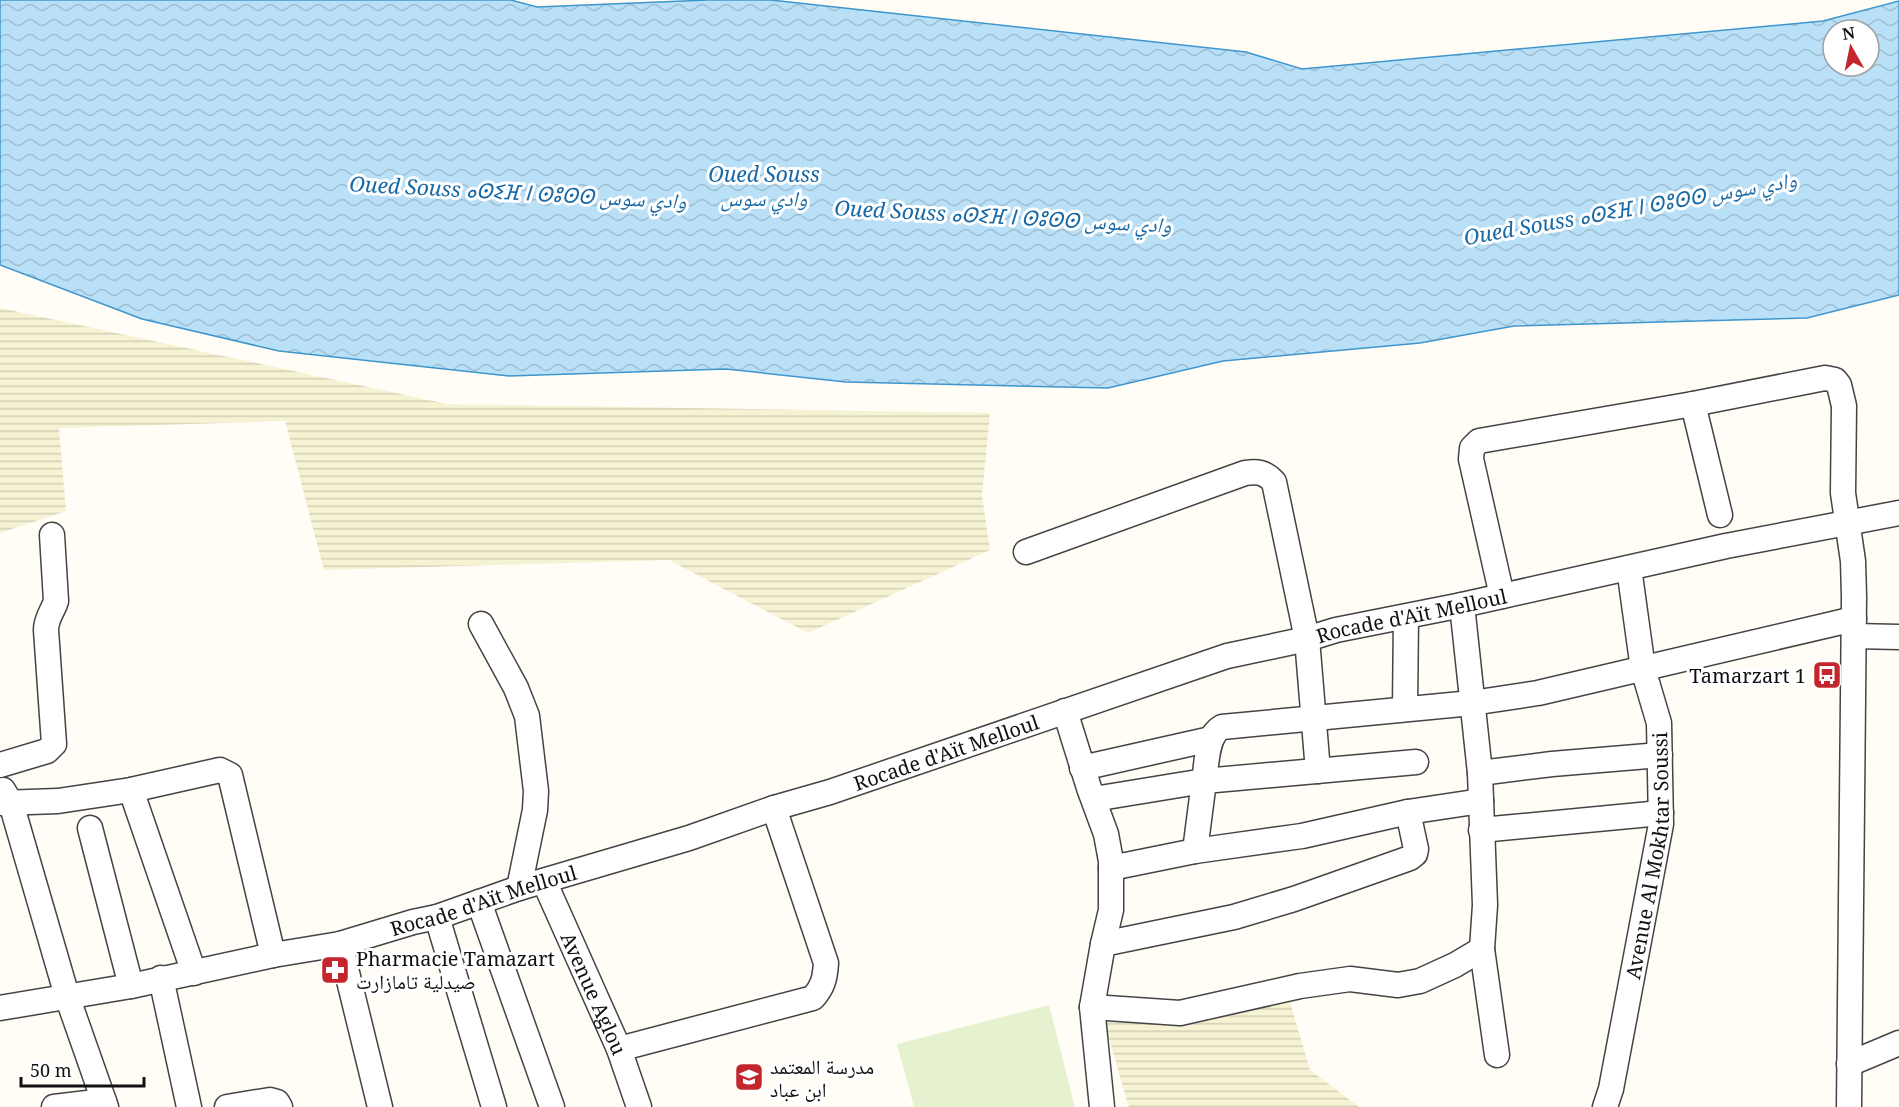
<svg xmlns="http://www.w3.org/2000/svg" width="1899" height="1107" viewBox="0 0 1899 1107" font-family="'Noto Serif','Noto Naskh Arabic','Noto Sans Tifinagh',serif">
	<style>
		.farmland { fill: url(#farmland-rules) }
		.pitch { fill: #e6f2cf }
		.water { fill: url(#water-waves); stroke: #3f96cf; stroke-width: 1.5; fill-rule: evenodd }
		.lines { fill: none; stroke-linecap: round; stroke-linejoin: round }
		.minor-casing { stroke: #444; stroke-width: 27 }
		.minor { stroke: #fff; stroke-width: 24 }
		.labels { text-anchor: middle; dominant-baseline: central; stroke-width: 6; stroke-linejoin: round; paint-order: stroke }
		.street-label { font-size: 20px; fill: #111; stroke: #fff }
		.poi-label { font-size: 20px; fill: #111; stroke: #fff; text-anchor: start }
		.water-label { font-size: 21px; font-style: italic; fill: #1768a6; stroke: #fff }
	</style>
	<defs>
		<pattern id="farmland-rules" width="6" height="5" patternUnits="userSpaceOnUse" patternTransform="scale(1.5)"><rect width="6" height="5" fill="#f6f3d4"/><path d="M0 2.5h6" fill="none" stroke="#d2cfb5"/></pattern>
		<pattern id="water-waves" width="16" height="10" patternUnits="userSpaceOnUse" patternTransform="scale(1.5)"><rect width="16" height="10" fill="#b9e0f7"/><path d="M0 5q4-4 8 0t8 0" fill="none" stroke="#9ebfd3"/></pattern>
	</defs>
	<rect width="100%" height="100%" fill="#fffdf5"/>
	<g class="farmland">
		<path d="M0 308 447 404 990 413 982 495 990 550 808 633 669 560 324 570 285 421 59 428 66 511 0 533Z"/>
		<path d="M1283 978 1310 1070 1359 1107H1129L1103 1018Z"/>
	</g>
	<path class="pitch" d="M1049 1005 1075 1107H914L897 1044Z"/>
	<path class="water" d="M0 0H511L537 7 708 0H771L1246 52 1302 69 1823 21 1899 1V295L1807 318 1514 326 1420 343 1223 361 1108 388 846 382 726 369 509 376 279 351 142 319 0 265ZM1833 30H1869V66H1833Z"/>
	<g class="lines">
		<g class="minor-casing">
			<g id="minor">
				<path d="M1693 404 1720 515"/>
				<path d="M1026 552 1245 473C1257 471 1265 472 1274 482L1307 639 1318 771"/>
				<path d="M1502 596 1471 459 1472 448 1479 441 1693 404 1825 378 1835 380 1839 385 1844 406 1843 493 1853 561 1854 597 1849 1107"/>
				<path d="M1462 605 1480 773 1485 905 1482 949 1497 1055"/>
				<path d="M481 624 516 688 527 716 536 791 535 810 519 888"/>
				<path d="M1854 636 1899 637"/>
				<path d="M1405 708 1406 617"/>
				<path d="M1065 711 1089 788 1106 834 1111 861V910L1103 944 1092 1007 1102 1107"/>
				<path d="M0 765 47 751 54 744 46 630C46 618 53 611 56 601L52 535"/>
				<path d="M1082 768 1211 739"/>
				<path d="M1480 773 1552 764 1660 755"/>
				<path d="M3 790 11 803 67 996 106 1107"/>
				<path d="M131 790 194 973"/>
				<path d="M1094 799 1204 781C1207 764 1206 735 1222 727L1472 703 1538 693 1854 619"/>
				<path d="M0 803 58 801 131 790 220 770 230 775 273 955"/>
				<path d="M90 828 131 986"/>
				<path d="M1481 830 1661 813"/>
				<path d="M1195 851 1204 781 1416 762"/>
				<path d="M1111 868 1195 851 1302 836 1408 812 1481 801"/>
				<path id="s1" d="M544 881 619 1049 639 1107"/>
				<path d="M479 902 552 1107"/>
				<path d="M437 917 494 1107"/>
				<path d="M340 944 380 1107"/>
				<path d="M1103 944 1234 917 1294 899 1410 858 1415 854 1416 849 1408 812"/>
				<path d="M161 978 189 1107"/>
				<path d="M1092 1007 1180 1013 1300 986 1350 979 1398 985 1420 981 1455 965 1482 949"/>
				<path id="s2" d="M0 1008 131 986 273 955 340 944 413 922 437 917 519 888 689 838 774 808 830 792 1227 656 1307 639 1336 630 1462 605 1726 546 1899 513"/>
				<path d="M619 1049 813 998C823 987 825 978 826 963L774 808"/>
				<path d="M1849 1064 1899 1043"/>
				<path d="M54 1107 104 1101"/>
				<path d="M227 1107 270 1100 277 1102 280 1107"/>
				<path id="s3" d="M1605 1107 1611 1089 1661 824 1659 723 1643 669 1629 568"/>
			</g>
		</g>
		<use href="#minor" class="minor"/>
	</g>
	<defs>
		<g id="bus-square" transform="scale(1.5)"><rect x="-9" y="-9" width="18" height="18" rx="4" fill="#c4262e" stroke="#fff"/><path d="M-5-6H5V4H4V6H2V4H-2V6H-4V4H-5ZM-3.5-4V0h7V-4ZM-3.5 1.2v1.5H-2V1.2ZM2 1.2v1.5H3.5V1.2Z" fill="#fff"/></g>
		<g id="pharmacy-square" transform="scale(1.5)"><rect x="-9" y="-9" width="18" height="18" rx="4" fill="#c4262e" stroke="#fff"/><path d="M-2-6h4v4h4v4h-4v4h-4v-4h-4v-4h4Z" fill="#fff"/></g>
		<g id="school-square" transform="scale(1.5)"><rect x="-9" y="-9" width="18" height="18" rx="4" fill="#c4262e" stroke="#fff"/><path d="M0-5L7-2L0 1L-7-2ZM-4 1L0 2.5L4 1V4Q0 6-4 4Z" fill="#fff"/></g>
	</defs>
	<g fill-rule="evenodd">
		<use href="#bus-square" x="1827" y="675"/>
		<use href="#pharmacy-square" x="335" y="970"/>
		<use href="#school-square" x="749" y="1077"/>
	</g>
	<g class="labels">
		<g class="street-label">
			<text stroke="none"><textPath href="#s2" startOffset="1468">Rocade d'Aït Melloul</textPath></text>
			<text stroke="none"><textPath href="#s2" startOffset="982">Rocade d'Aït Melloul</textPath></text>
			<text stroke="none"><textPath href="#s3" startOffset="256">Avenue Al Mokhtar Soussi</textPath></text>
			<text stroke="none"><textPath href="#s2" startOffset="496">Rocade d'Aït Melloul</textPath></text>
			<text stroke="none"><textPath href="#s1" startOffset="123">Avenue Aglou</textPath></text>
		</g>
		<g class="poi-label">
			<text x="1806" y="675" text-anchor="end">Tamarzart 1</text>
			<text x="356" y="958">Pharmacie Tamazart<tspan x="356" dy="23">صيدلية تامازارت</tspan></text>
			<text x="770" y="1066">مدرسة المعتمد<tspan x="770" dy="23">ابن عباد</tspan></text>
		</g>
		<g class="water-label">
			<text x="764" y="174">Oued Souss<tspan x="764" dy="24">وادي سوس</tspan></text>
			<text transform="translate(518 192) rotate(3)">Oued Souss ⴰⵙⵉⴼ ⵏ ⵙⵓⵙⵙ وادي سوس</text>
			<text transform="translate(1630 208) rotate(-10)">Oued Souss ⴰⵙⵉⴼ ⵏ ⵙⵓⵙⵙ وادي سوس</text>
			<text transform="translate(1003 216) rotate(3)">Oued Souss ⴰⵙⵉⴼ ⵏ ⵙⵓⵙⵙ وادي سوس</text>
		</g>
	</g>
	<g transform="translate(1851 48) rotate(351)"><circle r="28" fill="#ffffff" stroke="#a0a0a0" stroke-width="1.5"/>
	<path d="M0-4.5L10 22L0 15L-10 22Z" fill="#c4262e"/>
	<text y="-9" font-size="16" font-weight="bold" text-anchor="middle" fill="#111111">N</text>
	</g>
	<path d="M21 1077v9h123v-9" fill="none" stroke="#111111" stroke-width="3"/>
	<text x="30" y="1077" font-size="18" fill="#111111" stroke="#ffffff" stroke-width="4.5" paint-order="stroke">50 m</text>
</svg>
